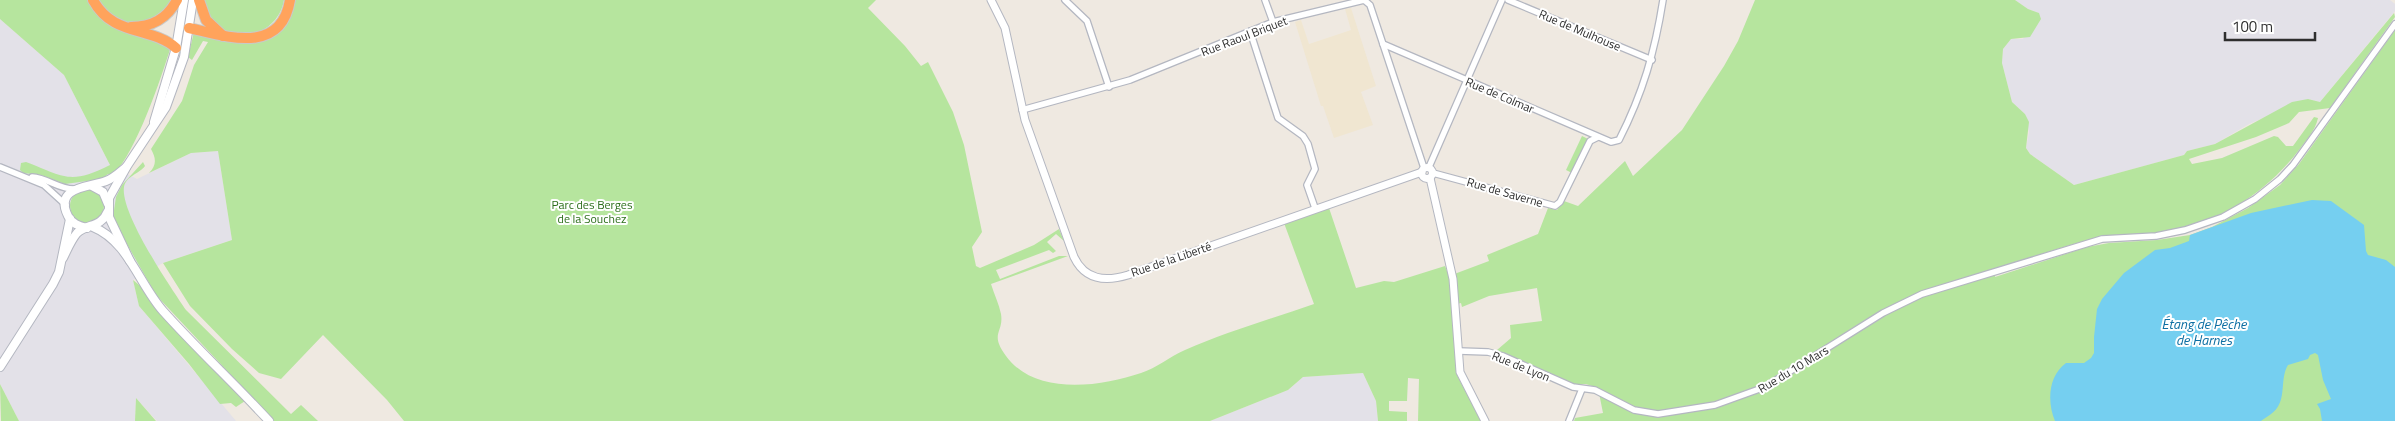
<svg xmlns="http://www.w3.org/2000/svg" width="2395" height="421" viewBox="0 0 2395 421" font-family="'Titillium Web',sans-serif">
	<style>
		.industrial { fill: #e3e1e8 }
		.education { fill: #f0e6d1 }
		.green { fill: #b6e59e }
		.water { fill: #75cff0 }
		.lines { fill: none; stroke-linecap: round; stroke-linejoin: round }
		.minor-casing { stroke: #b4b7c1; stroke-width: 8 }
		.tertiary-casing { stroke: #b4b7c1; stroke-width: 9 }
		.secondary-casing { stroke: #b4b7c1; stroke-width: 10 }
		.motorway-casing { stroke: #c9c9c9; stroke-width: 12 }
		.minor { stroke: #fff; stroke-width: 5.5 }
		.tertiary { stroke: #fff; stroke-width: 7 }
		.secondary { stroke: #fff; stroke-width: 8 }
		.motorway { stroke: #ffa35c; stroke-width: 10 }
		.labels { text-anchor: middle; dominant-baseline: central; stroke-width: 4; stroke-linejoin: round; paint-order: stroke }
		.street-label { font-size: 12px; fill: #2e2e2e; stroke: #fff }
		.park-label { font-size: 12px; fill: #2c6e1b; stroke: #fff }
		.water-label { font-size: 14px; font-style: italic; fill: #0d6fa3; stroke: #fff }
	</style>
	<rect width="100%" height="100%" fill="#efe9e1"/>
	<g class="industrial">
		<path d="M2015 0H2390L2395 4V11L2320 102 2308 99 2249 124 2215 144 2187 151 2184 155 2074 185 2030 154 2026 148 2029 132 2025 114 2012 102 2002 63 2003 49 2011 39H2023L2039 13 2028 9Z"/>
		<path d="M0 19 64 75 110 165 137 179 191 153 218 151 232 240 163 263 133 280 139 306 236 421H157L136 398 135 421H19L0 384Z"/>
		<path d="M1363 373 1376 401 1378 421H1210L1288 390 1303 377Z"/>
	</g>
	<path class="education" d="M1351 8 1376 86 1361 92 1373 125 1334 138 1323 106H1321L1295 22 1301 20 1309 44 1351 30 1345 9Z"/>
	<g class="green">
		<path d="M0 0H89L97 12 171 46C161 79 136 152 113 175L108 174 102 179 65 184 41 175 23 173 20 170 21 163 26 162C65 177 70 185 110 165L64 75 0 19Z"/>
		<path d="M97 0H172C158 18 136 32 113 18 107 14 102 6 97 0Z"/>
		<path d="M202 0H284C278 35 236 46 212 21 207 16 205 7 202 0Z"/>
		<path d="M293 0H876L868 8 905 46 921 66 928 62 953 112 964 145 982 232 972 247 976 266 980 268 1034 245 1059 229 1064 241 1056 234 1047 242 1056 251 1053 253 1049 250 996 270 1000 279 1059 256H1068L991 284C994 294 999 304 1001 314 1004 333 989 333 1006 356 1035 396 1100 387 1141 373 1157 368 1169 357 1185 350 1226 332 1271 319 1314 304L1284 223 1329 208 1356 288 1384 281 1394 282 1445 266 1449 276 1489 261 1487 255 1538 234 1548 208 1557 210 1564 201 1578 206 1625 161 1633 176 1682 130 1724 66 1738 41 1755 0H2015L2028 9 2039 13 2041 19 2030 37 2011 39 2003 49 2002 63 2012 102 2025 114 2029 122 2026 148 2030 154 2074 185 2184 155 2187 151 2215 144 2292 102 2308 99 2320 102 2394 13 2395 17 2330 108 2299 112 2289 123 2256 137 2189 159 2192 164 2222 158 2274 136 2278 137 2286 146H2293L2314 117 2318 118C2315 131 2307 139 2299 150 2268 190 2227 218 2177 230 2152 236 2124 232 2098 238 2063 245 2030 259 1996 270L1995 277 2087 247 2109 243 2157 240 2190 235 2212 227 2248 208 2280 185 2299 164 2395 30V421H1574L1575 418 1603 413 1598 388 1586 384H1573L1497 350 1511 338 1510 325 1542 321 1537 288 1489 296 1462 307 1461 303 1453 305 1457 375 1481 421H1418L1419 379 1408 378 1407 401H1389V411L1407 412V421H1378L1376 401 1363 373 1303 377 1288 390 1210 421H404L387 400 323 335 281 379 259 373 232 349 190 306 163 263 232 240 218 151 191 153 149 173C157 165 156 158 151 149L182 101 194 65 208 42 203 41 192 60 188 57 194 32 265 37Z"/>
		<path d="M1582 136 1588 139 1572 173 1566 170Z"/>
		<path d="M143 162 145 166C139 174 126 176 124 187 120 213 171 288 186 310L291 414 301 405 318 421H274L156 295 124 239 113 217 116 197 122 185Z"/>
		<circle cx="87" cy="206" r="17"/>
		<path d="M133 280 144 289 160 312 245 401 236 407 231 403 220 404 189 364 139 306Z"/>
		<path d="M0 384 19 421H1Z"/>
		<path d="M136 398 156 421H135Z"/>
	</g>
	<path class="water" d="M2312 200 2331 201 2364 225 2366 251 2368 255 2386 260 2395 267V421H2322L2320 409 2317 404 2331 399 2323 380 2318 355 2315 353 2310 355 2308 359 2288 365C2280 378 2286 396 2277 408 2274 413 2266 417 2261 421H2055C2047 402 2048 376 2066 363H2084L2091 358 2094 353V337L2097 309 2102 299 2124 273 2155 250 2170 248 2189 241 2190 235 2251 213Z"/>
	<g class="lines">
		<g class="minor-casing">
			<g id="minor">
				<path d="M1065 0 1087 21 1109 87"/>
				<path d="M1265 0 1273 22"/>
				<path d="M1508 0 1652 60"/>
				<path d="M1250 31 1278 118 1303 136 1308 144 1315 169 1307 185 1315 208"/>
				<path d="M1383 44 1611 142 1619 140C1643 93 1655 51 1663 0"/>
				<path d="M1022 110 1130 80 1273 22 1364 0 1370 5 1424 168"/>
				<path d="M0 167 44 185 66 205"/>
				<path d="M1429 167 1502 0"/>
				<path d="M1433 173 1555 206 1560 202 1590 141 1598 137"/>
				<path d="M32 177C48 178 60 190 75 189"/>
				<path d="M1459 351 1488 352 1503 356 1573 387 1595 390 1634 410 1658 414 1715 405 1765 387 1883 313 1922 294 2102 239 2156 236 2185 230 2223 217 2255 199 2280 179 2293 165 2395 24"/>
				<path d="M1569 421 1582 389"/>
			</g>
		</g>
		<g class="tertiary-casing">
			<g id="tertiary">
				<path d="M991 0 1005 28 1025 120 1074 257C1085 280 1105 282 1128 275L1422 172"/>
				<circle cx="1427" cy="173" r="5.5"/>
				<path d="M1430 178 1453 279 1460 372 1485 421"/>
			</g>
		</g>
		<g class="secondary-casing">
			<g id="secondary">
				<path d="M154 122 176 48 184 0"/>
				<path d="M92 186 103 192 108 204"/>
				<path d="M93 227C128 241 139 284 163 311 197 349 235 384 269 421"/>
				<path d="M87 228C79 226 72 224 68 216 53 186 91 187 106 181 114 178 120 172 126 167"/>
				<path d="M63 258C67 250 71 240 77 233 88 223 101 228 108 211"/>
				<path d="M130 261 109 217V198L127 166 166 107 184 57 193 0"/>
				<path d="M0 367 53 284 59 272 70 219"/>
			</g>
		</g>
		<g class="motorway-casing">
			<g id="motorway">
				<path d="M93 0C113 37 151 26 176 48"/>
				<path d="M199 0 206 20 223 36"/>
				<path d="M131 27C152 27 167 19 177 0"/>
				<path d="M189 28C225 36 281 56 290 0"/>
			</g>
		</g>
		<use href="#minor" class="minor"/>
		<use href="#tertiary" class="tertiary"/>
		<use href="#secondary" class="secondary"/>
		<use href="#motorway" class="motorway"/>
	</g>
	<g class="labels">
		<g class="street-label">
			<text transform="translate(1580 30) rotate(23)">Rue de Mulhouse</text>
			<text transform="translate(1244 36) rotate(-21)">Rue Raoul Briquet</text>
			<text transform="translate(1500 95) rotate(23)">Rue de Colmar</text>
			<text transform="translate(1505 192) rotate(16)">Rue de Saverne</text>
			<text transform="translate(1171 259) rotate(-19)">Rue de la Liberté</text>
			<text transform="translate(1521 366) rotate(22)">Rue de Lyon</text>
			<text transform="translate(1793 369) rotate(-31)">Rue du 10 Mars</text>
		</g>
		<g class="park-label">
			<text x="592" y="204">Parc des Berges<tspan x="592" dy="14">de la Souchez</tspan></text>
		</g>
		<g class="water-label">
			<text x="2204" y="323">Étang de Pêche<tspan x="2204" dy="16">de Harnes</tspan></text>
		</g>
	</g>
	<path d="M2225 32v8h90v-8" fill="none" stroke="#2e2e2e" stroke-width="2.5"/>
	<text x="2232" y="32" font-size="15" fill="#2e2e2e" stroke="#ffffff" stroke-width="4" paint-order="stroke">100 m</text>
</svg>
